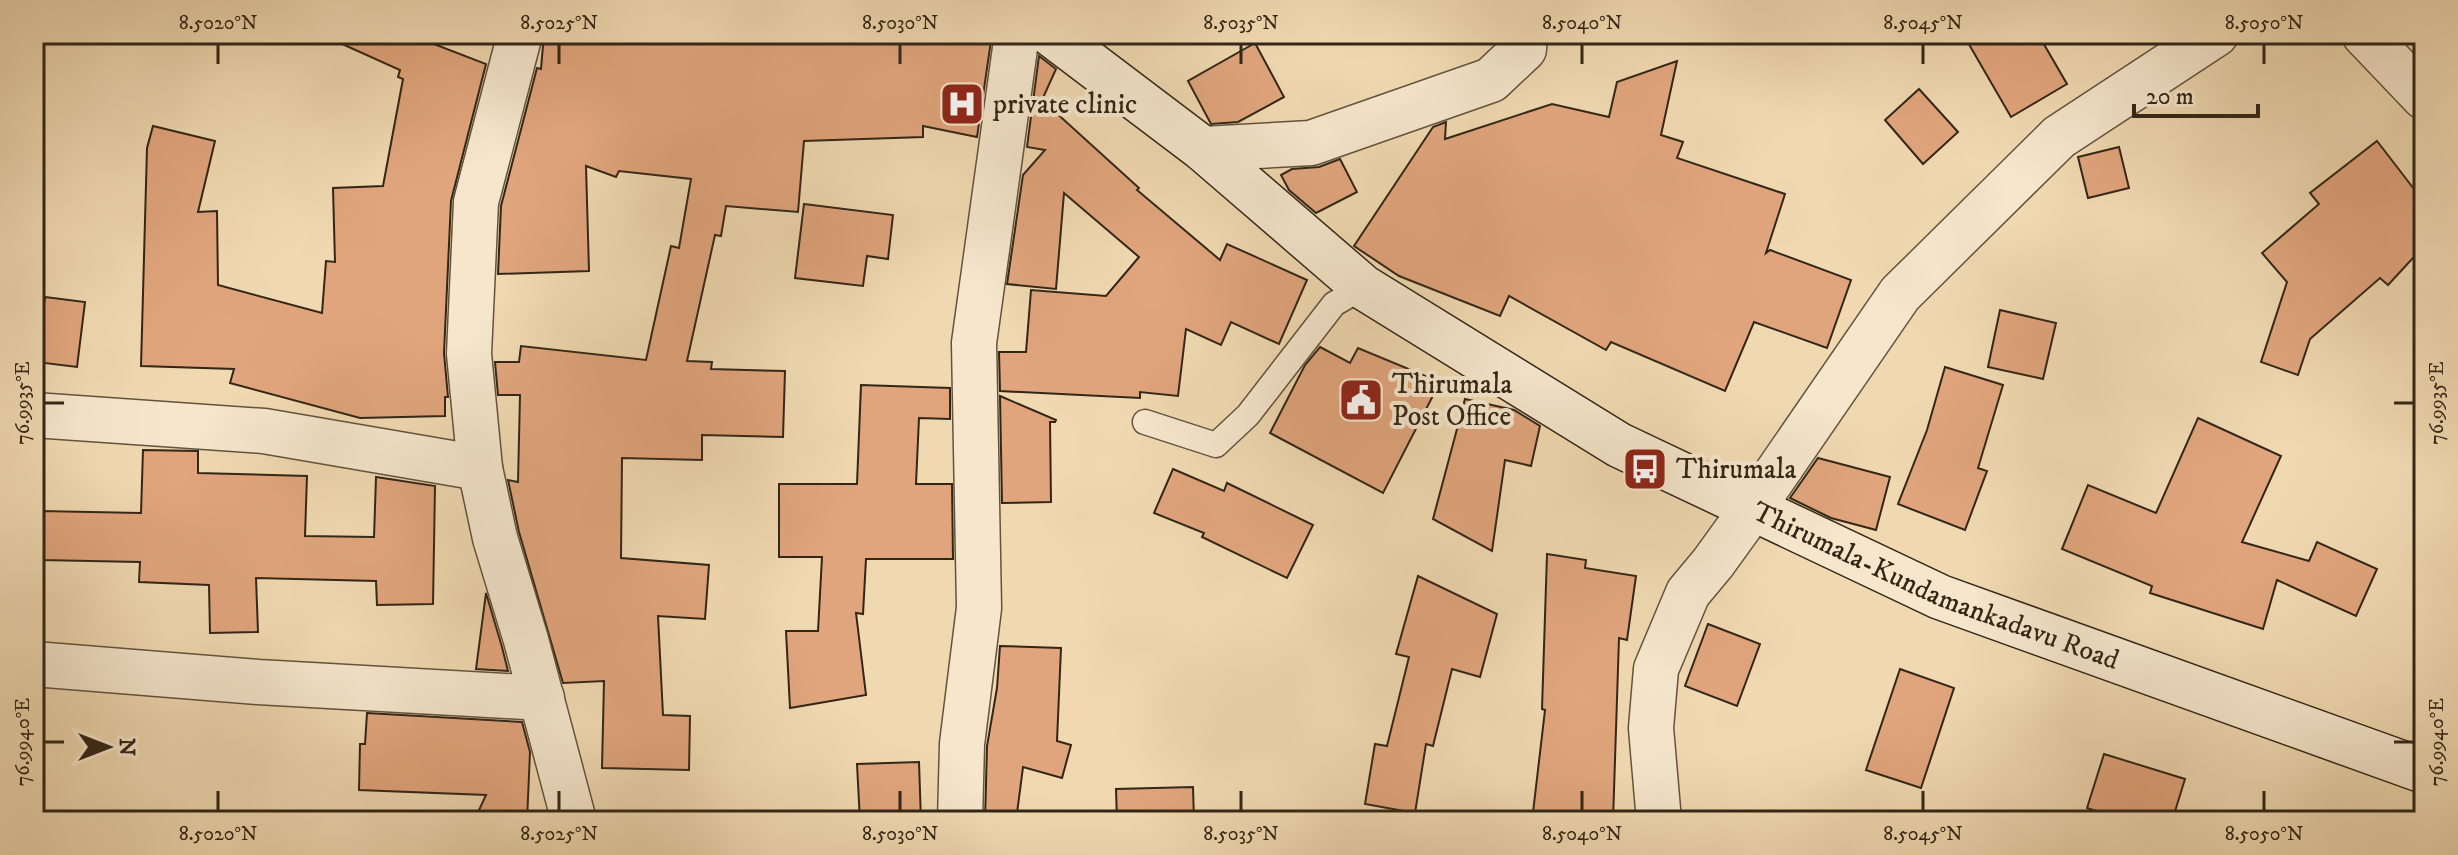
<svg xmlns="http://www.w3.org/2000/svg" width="2458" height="855" viewBox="0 0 2458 855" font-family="'IM FELL DW Pica',serif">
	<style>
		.building { fill: #e1a57d; stroke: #322617; stroke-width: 2 }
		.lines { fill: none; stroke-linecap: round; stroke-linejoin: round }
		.service-casing { stroke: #62533e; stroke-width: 27 }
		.minor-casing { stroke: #62533e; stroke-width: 47 }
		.secondary-casing { stroke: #322617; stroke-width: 47 }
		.service { stroke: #f5e6cc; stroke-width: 24 }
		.minor { stroke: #f5e6cc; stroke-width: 44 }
		.secondary { stroke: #f5e6cc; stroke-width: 44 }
		.ticks { fill: none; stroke: #322617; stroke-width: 3 }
		.labels { text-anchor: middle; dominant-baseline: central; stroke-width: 8; stroke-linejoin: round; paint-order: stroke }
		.poi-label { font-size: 28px; fill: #322617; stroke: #f5e6cc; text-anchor: start }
		.street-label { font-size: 28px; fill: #322617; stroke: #f5e6cc }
		.neatline { fill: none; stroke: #322617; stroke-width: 3 }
		.ticks-label { font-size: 20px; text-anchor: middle; fill: #322617 }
	</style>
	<rect width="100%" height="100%" fill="#f0d9b1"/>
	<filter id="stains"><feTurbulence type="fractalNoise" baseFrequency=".0025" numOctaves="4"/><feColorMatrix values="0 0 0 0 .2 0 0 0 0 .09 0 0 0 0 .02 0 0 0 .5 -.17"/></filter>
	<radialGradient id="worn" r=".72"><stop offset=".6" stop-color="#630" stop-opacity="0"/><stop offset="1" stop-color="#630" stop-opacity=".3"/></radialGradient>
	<g class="building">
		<path d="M320 34H408L486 64 451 201 444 353 448 397H445V416L360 418 230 383 234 369 141 366 147 148 153 126 215 141 198 212 217 211 218 285 322 313 326 261 335 262 333 188 383 186 403 79 398 77 400 70Z"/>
		<path d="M544 34H992L977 137 923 126V137L804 141 798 212 726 206 721 236 715 235 687 361 712 362 711 369 785 371 783 437 702 435V460L622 458 621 558 709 565 705 619 658 616 663 715 690 716 689 770 602 768 604 681 563 683 519 532 508 480 518 482 520 395H498L495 362H519L521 346 646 360 671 246 679 248 691 179 619 171 616 177 586 166 589 271 498 274 501 206 537 68 541 69Z"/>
		<path d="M1963 34H2038L2067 84 2011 117Z"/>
		<path d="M1255 43 1284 97 1238 122 1211 124 1188 81Z"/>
		<path d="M1039 56 1056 69 1042 100 1139 188 1137 190 1220 260 1227 244 1307 280 1279 344 1231 322 1221 345 1186 329 1178 396 1140 392V398L1000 391 999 352H1026L1031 290 1106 296 1139 257 1064 193 1056 289 1007 284 1023 175 1045 150 1027 147Z"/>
		<path d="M1677 61 1661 135 1683 142 1677 158 1785 194 1766 253 1770 250 1851 280 1827 348 1754 322 1725 391 1611 342 1606 350 1509 296 1500 316 1399 276 1354 246 1433 127 1446 122 1445 139 1552 104 1609 117 1617 82Z"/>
		<path d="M1919 89 1958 132 1923 164 1885 120Z"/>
		<path d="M2377 141 2424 202V246L2388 285 2380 278 2310 339 2298 375 2261 362 2287 282 2262 253 2319 204 2310 193Z"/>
		<path d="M2119 147 2129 188 2088 198 2078 157Z"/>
		<path d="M1340 159 1357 192 1316 213 1289 190 1281 175 1292 169 1319 167Z"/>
		<path d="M804 204 893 215 888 259 867 256 863 286 795 278Z"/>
		<path d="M45 297 85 302 77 367 36 362Z"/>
		<path d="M2000 310 2056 323 2043 379 1988 367Z"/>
		<path d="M1320 347 1350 363 1358 348 1440 382 1383 493 1270 433 1305 365Z"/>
		<path d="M1945 367 2003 385 1978 468 1987 471 1965 530 1898 504 1927 430Z"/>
		<path d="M861 385 950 388V419L919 418 916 484H952L953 559H866L863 614 856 613 866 695 790 708 786 631H818L822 557H779V484H857Z"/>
		<path d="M1000 396 1056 420 1055 422H1050L1051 502 1002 503Z"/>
		<path d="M1465 399 1514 410 1540 426 1531 466 1505 460 1492 551 1433 519Z"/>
		<path d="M2198 418 2281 456 2242 542 2309 561 2317 542 2377 569 2356 616 2277 580 2263 629 2150 593 2152 586 2062 549 2088 485 2156 513Z"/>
		<path d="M143 450 198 451V473L307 476 305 536 374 537 376 477 435 486 433 604 377 605 376 581 256 578 258 632 210 633 209 585 139 582 140 562 40 560V511L141 513Z"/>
		<path d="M1818 458 1890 477 1876 530 1831 518 1790 498Z"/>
		<path d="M1173 469 1224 491 1227 483 1313 525 1287 578 1202 537 1204 533 1154 513Z"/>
		<path d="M1547 554 1586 560 1585 568 1636 576 1627 640 1619 638 1613 821H1532L1545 710 1542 709Z"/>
		<path d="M1418 576 1497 614 1480 677 1452 669 1433 746 1426 744 1415 813 1365 804 1375 744 1387 746 1409 657 1396 654Z"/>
		<path d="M486 593 502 647 508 671 476 669Z"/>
		<path d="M1708 624 1760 644 1737 706 1685 686Z"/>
		<path d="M1000 646 1061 648 1057 741 1071 745 1062 778 1023 767 1016 821H985L987 746 997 688Z"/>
		<path d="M1900 669 1954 688 1921 788 1866 770Z"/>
		<path d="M367 713 522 722 530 752 527 821H474L486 795 359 790 360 744H365Z"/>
		<path d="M2104 754 2185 779 2172 821H2127L2087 808Z"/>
		<path d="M919 762 921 821H860L857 764Z"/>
		<path d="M1193 787 1194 821H1117L1116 789Z"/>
	</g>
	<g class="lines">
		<g class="service-casing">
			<path id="service" d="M1145 422 1216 445 1248 415 1334 304 1363 287"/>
		</g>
		<g class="minor-casing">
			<g id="minor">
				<path d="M520 34 476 202 469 354 480 468 495 538 526 640 574 821"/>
				<path d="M2364 34 2424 97"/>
				<path d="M1203 149 1311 143 1491 80 1524 49 1525 34"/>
				<path d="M34 415 264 431 480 468"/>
				<path d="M34 664 258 682 542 698"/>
				<path d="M960 821 962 744 979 608 974 343 1017 34"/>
				<path d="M1659 821 1651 728 1656 669 1688 593 1713 563 1752 509 1900 294 2059 137 2216 34"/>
			</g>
		</g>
		<g class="secondary-casing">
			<g id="secondary">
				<path id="s1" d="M1051 34 1203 149 1363 287 1619 445 1940 597 2424 771"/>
			</g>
		</g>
		<use href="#service" class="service"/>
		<use href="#minor" class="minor"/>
		<use href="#secondary" class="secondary"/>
	</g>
	<path class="ticks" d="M218 44V64M559 44V64M900 44V64M1241 44V64M1582 44V64M1923 44V64M2264 44V64M44 403H64M2394 403H2414M44 742H64M2394 742H2414M218 791V811M559 791V811M900 791V811M1241 791V811M1582 791V811M1923 791V811M2264 791V811"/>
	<defs>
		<g id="hospital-square" transform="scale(2.3)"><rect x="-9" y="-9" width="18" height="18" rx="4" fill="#8f2418" stroke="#f5e6cc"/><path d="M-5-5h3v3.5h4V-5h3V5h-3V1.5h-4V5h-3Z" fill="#fff"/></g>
		<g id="civic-square" transform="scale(2.3)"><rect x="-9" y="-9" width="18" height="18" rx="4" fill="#8f2418" stroke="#f5e6cc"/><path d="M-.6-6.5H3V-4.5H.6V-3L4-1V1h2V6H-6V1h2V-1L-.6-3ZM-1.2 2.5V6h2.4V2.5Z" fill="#fff"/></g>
		<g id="bus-square" transform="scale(2.3)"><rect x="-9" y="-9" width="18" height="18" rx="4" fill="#8f2418" stroke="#f5e6cc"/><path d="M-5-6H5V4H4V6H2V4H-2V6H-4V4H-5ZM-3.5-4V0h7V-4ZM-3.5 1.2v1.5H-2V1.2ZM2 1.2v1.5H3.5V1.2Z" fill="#fff"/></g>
	</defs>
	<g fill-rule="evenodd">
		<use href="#hospital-square" x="962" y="104"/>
		<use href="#civic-square" x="1361" y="400"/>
		<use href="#bus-square" x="1645" y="469"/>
	</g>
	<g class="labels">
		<g class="poi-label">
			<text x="993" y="104">private clinic</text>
			<text x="1392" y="384">Thirumala<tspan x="1392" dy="32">Post Office</tspan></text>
			<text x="1676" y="469">Thirumala</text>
		</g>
		<g class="street-label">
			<text stroke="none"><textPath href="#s1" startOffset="1050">Thirumala-Kundamankadavu Road</textPath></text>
		</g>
	</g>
	<rect width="2458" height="855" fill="none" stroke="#f0d9b1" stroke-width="88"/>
	<g transform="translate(108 747) rotate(90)" stroke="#f5e6cc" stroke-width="6" paint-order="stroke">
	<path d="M0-6L14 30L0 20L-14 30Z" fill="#322617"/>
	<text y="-12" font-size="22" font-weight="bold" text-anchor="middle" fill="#322617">N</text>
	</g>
	<path d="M2134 104v12h124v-12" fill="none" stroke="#322617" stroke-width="4"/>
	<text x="2146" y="104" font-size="24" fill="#322617" stroke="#f5e6cc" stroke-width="6" paint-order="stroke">20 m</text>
	<rect x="44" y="44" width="2370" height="767" class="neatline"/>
	<g class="ticks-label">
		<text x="218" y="29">8.5020°N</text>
		<text x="559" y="29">8.5025°N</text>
		<text x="900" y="29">8.5030°N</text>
		<text x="1241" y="29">8.5035°N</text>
		<text x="1582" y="29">8.5040°N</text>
		<text x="1923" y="29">8.5045°N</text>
		<text x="2264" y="29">8.5050°N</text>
		<text transform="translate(2436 403) rotate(-90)" y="7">76.9935°E</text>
		<text transform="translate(22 403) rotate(-90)" y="7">76.9935°E</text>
		<text transform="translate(2436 742) rotate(-90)" y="7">76.9940°E</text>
		<text transform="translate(22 742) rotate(-90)" y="7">76.9940°E</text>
		<text x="218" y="840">8.5020°N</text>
		<text x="559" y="840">8.5025°N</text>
		<text x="900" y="840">8.5030°N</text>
		<text x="1241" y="840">8.5035°N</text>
		<text x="1582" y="840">8.5040°N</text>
		<text x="1923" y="840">8.5045°N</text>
		<text x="2264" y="840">8.5050°N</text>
	</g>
	<rect width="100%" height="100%" filter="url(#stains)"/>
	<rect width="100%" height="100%" fill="url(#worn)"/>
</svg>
